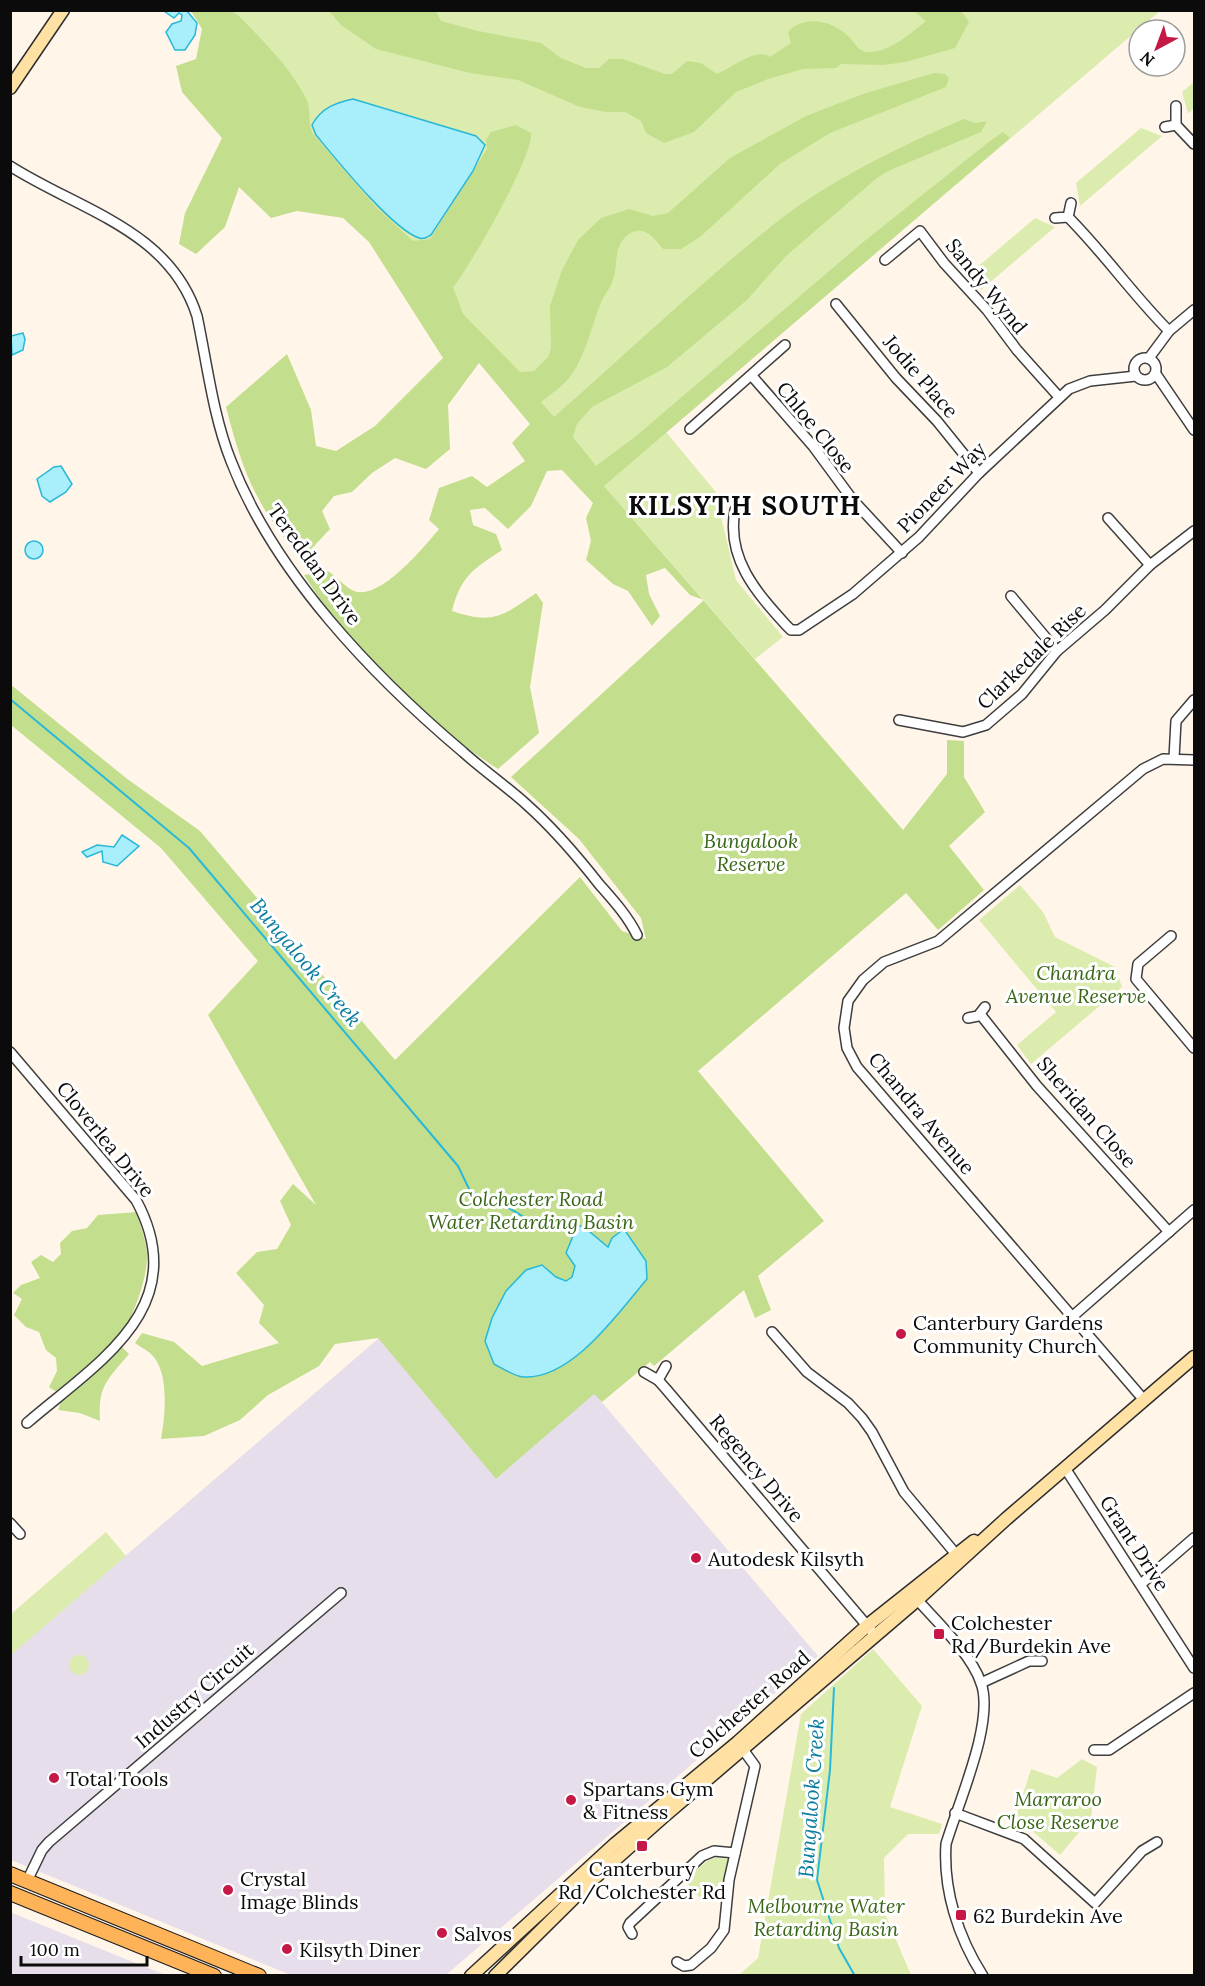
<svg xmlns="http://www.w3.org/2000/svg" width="1205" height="1986" viewBox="0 0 1205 1986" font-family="Lora,serif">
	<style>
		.industrial { fill: #e7deeb }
		.green { fill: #dcecaf }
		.forest { fill: #c3de8d }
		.water { fill: #a8eefb; stroke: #29b8d8; stroke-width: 1.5 }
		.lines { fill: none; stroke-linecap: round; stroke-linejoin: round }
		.stream { stroke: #29b8d8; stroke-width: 2 }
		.minor-casing { stroke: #3e3e3e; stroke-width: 12 }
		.secondary-casing { stroke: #2d2d2d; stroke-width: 15 }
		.primary-casing { stroke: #1c1c1c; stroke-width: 16 }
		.minor { stroke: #fff; stroke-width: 9 }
		.secondary { stroke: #ffe1a4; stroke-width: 12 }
		.primary { stroke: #ffb359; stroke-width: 14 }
		.poi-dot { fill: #c51846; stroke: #fff; stroke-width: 2 }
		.labels { text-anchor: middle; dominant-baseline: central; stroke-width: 6; stroke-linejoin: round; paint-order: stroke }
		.street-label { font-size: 20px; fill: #0b0b0b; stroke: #fff }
		.park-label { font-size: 20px; font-style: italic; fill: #396717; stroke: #fff }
		.poi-label { font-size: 20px; fill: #0b0b0b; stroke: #fff; text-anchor: start }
		.water-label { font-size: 21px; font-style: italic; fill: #0b7d9f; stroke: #fff }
		.district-label { font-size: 26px; font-weight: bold; letter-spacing: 1.5px; fill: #0b0b0b; stroke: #fff }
	</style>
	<rect width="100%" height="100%" fill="#fff6e9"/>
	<g class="industrial">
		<path d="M379 1338 496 1479 594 1393 818 1656 446 1975 293 1976 11 1860 10 1655Z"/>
		<path d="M10 1912 123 1958 166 1975H11Z"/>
	</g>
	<g class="green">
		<path d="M207 11H1160L666 432 715 491 736 580 783 637 755 659 604 486Z"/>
		<path d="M1194 82V108L1188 114 1182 92Z"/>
		<path d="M1141 128 1162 136 1080 206 1076 183Z"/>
		<path d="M1035 218 1055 227 981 290 968 275Z"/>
		<path d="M1020 885 1043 912 1055 937 1115 967 1122 987 1031 1064 1017 1045 1056 1012 979 920Z"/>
		<path d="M106 1532 126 1556 11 1655V1614Z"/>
		<path d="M873 1649 922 1706 890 1807 942 1824 939 1834H908L884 1858 885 1914 911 1975H739L758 1958 801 1714Z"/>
		<circle cx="79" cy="1665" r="10"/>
		<path d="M1082 1759 1097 1767 1091 1818 1060 1855 1030 1829 1014 1823 1031 1769 1057 1778Z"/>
		<path d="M712 1857 728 1859 722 1897 711 1888 701 1899 684 1880Z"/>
	</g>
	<g class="forest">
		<path d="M191 11H231L239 16C264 42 289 66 306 98 312 109 307 123 313 134L375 206 413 241 430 239 487 149 486 140 491 132 516 125 531 133C534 155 470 267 453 287L463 314 520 372 534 371 548 357 551 349 550 306 562 270 578 240 601 218 629 209 653 216 668 213 730 158 806 116 863 94 934 73 945 74 949 78 946 87 830 133 780 164 700 237 681 249H663C654 238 644 224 629 234 612 247 619 263 613 280 610 289 603 296 600 305 591 328 586 353 572 374 565 385 551 394 541 402L554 417C627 353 698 285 773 225 826 182 902 145 964 119L975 123 987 121 981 132 888 171 877 178 786 256 747 300 667 367 592 407 577 424 573 437 596 466 636 436 862 243 990 141 1003 132 1010 138 604 486 903 830 947 774V740L964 741V777L985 812 949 846 984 890 938 930 906 893 698 1071 824 1221 758 1276 771 1310 755 1318 744 1290 654 1366 650 1362 602 1402 594 1394 496 1479 378 1338 335 1344 319 1366 268 1395 240 1420 204 1436 161 1439C165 1417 170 1371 151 1354 147 1350 140 1347 135 1343L142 1333 174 1342 202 1366 279 1343 259 1323 264 1305 236 1273 257 1252 277 1249 291 1225 280 1201 293 1184 316 1205 208 1015 258 961 161 848 11 725 10 684 126 778 200 831 395 1060 580 877 622 931 646 939 641 918 579 839 511 777 704 600 690 595 665 568 646 575 649 594 660 616 652 626 628 591 613 584 586 560 591 541 586 518 593 503 562 470 547 471 531 506 508 529 485 508 470 510 473 525 496 534 502 550C474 569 461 575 452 611 493 625 503 616 536 593L543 603 530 687 539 733 498 769C422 720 353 652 304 575L328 571C336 576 345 587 354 591 380 601 424 547 439 529L429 520 439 488 472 476 487 487 525 461 512 443 530 424 479 363 448 405 450 449 426 469 395 458 372 473 352 492 334 496 322 511 330 529 302 559C256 507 243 473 226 407L287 354 311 410 316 446 336 451 375 426 443 358 369 242 343 218 297 211 271 218 239 187 225 227 196 254 179 244 185 213 222 138 182 92 176 66 196 59 202 29Z"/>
		<path d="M329 11H436L441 21 478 31 541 43 561 58 586 68H599L609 59H623L665 74H672L687 61 701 63 717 74C732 68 756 47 770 57L791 43 788 32C804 15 830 20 847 35 855 41 856 51 868 52 889 53 911 33 926 21L914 11H961L969 22 955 48 905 62 884 65 841 64 836 68 803 69 768 79 736 92 694 132 664 143 646 133 641 121 625 112H606L580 107 518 80 470 73 376 49 341 25Z"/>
		<path d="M137 1212C140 1225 146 1240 147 1254 148 1279 131 1323 117 1342L129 1354C107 1380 98 1386 100 1421L80 1413 58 1410 63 1396 49 1387 57 1371 56 1358 46 1350 39 1332 26 1327 14 1315 22 1299 13 1293 21 1285 40 1278 31 1262 41 1255 53 1262 61 1254 60 1243 72 1231 87 1228 98 1215Z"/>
	</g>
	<g class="water">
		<path d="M164 11H187L197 23 195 35 185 50H175L166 32 172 24 181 21 182 15 179 13 174 18Z"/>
		<path d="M353 99 476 136 485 145 473 171 431 235C427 237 424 240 419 238 392 229 336 159 316 135L312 125C321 108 335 103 353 99Z"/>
		<path d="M23 333 25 339 23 350 12 355 11 336Z"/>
		<path d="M61 466 72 484 66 492 50 502 42 496 37 479 54 467Z"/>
		<circle cx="34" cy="550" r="9"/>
		<path d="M122 835 139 846 117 866 103 862 102 851 87 857 82 852 97 845 114 847Z"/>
		<path d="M574 1225 584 1227 608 1247 612 1238 624 1229 646 1261 647 1279C618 1313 572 1380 523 1377 514 1376 502 1368 494 1364L485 1341 492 1318 506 1291 526 1270 542 1265 556 1277 566 1281 572 1277 575 1266 566 1253 573 1236Z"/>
	</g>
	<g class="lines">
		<g class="stream">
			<path d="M10 699 189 848 458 1166 471 1193C493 1199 513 1209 531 1222L560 1219 574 1225"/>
			<path d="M834 1688 830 1770 817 1880 839 1948 855 1976"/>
		</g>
		<g class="minor-casing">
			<g id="minor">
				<path d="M1176 125 1194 144"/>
				<path d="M1165 127 1176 125V106"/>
				<path d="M10 166C79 210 170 230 197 316 207 363 213 416 231 461 274 573 373 676 463 752 483 770 506 786 526 804 553 828 577 856 599 884 613 900 627 915 637 935"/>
				<path d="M1068 217C1104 253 1133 295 1169 331"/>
				<path d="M1055 218 1068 217 1071 203"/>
				<path d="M885 260 920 231 944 263 987 310 1017 350 1059 397"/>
				<path d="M836 304 896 378 937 421 979 473"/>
				<circle cx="1145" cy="369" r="11"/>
				<path d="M1149 358 1169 331 1194 310"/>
				<path d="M1156 374 1194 430"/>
				<path d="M752 376 813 446 852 499 902 553"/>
				<path d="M690 429 785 345"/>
				<path d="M735 510C726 558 756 592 786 625L791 630H799L853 594 919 537 979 473 1069 389 1090 381 1136 376"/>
				<path d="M1108 518 1150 565"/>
				<path d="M1011 596 1057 651"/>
				<path d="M899 720 963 732 986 725 1022 694 1057 651 1105 610 1150 565 1194 531"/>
				<path d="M1174 758 1176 721 1194 700"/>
				<path d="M1171 936 1138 964 1136 979 1194 1048"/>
				<path d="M980 1014 1037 1086 1169 1232"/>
				<path d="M968 1018 978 1016 985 1007"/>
				<path d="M10 1052 136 1200C194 1307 98 1362 27 1423"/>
				<path d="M1073 1316 1194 1210"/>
				<path d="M772 1332 807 1372 848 1403 862 1418 872 1432 904 1492 960 1559"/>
				<path d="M644 1372 658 1380 666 1389 875 1635"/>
				<path d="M658 1380 666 1366"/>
				<path d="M1144 1400 857 1067 847 1048 844 1028 848 1001 863 980 884 962 938 941 1143 769 1163 759 1194 760"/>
				<path d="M1065 1468 1194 1668"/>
				<path d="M10 1523 20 1534"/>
				<path d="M1141 1584 1194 1538"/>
				<path d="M913 1595C934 1619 971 1653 981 1683 995 1722 958 1803 946 1844 943 1890 958 1937 983 1976"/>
				<path d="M981 1683 1029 1661H1042"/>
				<path d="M1094 1750H1109L1194 1693"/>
				<path d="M955 1813 1024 1839 1095 1903 1142 1851 1157 1842"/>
				<path d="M27 1881 42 1850 49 1842 341 1593"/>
				<path d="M632 1934 628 1927 630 1923 702 1856 714 1851 735 1853"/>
				<path d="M677 1962 684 1966 691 1965 711 1948 724 1930 729 1880 755 1766 739 1744"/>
			</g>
		</g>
		<g class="secondary-casing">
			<g id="secondary">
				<path d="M10 88 63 10"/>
				<path d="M471 1976 615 1844 738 1742 868 1625 974 1541"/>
				<path d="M495 1976 591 1881 663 1817 917 1600 1006 1519 1194 1357"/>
			</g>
		</g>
		<g class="primary-casing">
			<g id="primary">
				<path d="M10 1874 259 1976"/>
				<path d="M10 1893 214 1976"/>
			</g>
		</g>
		<use href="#minor" class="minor"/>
		<use href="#secondary" class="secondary"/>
		<use href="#primary" class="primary"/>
	</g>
	<g class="poi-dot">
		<circle cx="901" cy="1334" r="6"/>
		<circle cx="696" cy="1558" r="6"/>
		<rect x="933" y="1628" width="12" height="12" rx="3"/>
		<circle cx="54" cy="1778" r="6"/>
		<circle cx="571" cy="1800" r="6"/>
		<rect x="636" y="1840" width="12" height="12" rx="3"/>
		<circle cx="228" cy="1890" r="6"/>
		<rect x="955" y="1909" width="12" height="12" rx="3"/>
		<circle cx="442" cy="1933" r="6"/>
		<circle cx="287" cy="1949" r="6"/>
	</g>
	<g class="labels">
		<g class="street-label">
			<text transform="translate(987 286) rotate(51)">Sandy Wynd</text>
			<text transform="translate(921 376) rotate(49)">Jodie Place</text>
			<text transform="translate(816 427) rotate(51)">Chloe Close</text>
			<text transform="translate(941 487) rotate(-46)">Pioneer Way</text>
			<text transform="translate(315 564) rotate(54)">Tereddan Drive</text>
			<text transform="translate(1031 656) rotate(-44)">Clarkedale Rise</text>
			<text transform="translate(1087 1112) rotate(49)">Sheridan Close</text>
			<text transform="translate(922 1113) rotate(50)">Chandra Avenue</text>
			<text transform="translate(106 1139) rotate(51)">Cloverlea Drive</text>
			<text transform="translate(757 1468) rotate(50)">Regency Drive</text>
			<text transform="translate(1135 1543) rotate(57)">Grant Drive</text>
			<text transform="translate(194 1695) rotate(-41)">Industry Circuit</text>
			<text transform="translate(749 1704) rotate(-41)">Colchester Road</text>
		</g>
		<g class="park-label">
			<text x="751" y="840">Bungalook<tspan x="751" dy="23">Reserve</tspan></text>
			<text x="1076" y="972">Chandra<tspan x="1076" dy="23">Avenue Reserve</tspan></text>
			<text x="531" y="1198">Colchester Road<tspan x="531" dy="23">Water Retarding Basin</tspan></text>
			<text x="1058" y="1798">Marraroo<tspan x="1058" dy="23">Close Reserve</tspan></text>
			<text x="826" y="1905">Melbourne Water<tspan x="826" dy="23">Retarding Basin</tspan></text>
		</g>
		<g class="poi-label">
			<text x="913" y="1322">Canterbury Gardens<tspan x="913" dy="23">Community Church</tspan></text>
			<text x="708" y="1558">Autodesk Kilsyth</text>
			<text x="951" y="1622">Colchester<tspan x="951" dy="23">Rd/Burdekin Ave</tspan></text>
			<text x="66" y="1778">Total Tools</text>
			<text x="583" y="1788">Spartans Gym<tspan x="583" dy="23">&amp; Fitness</tspan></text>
			<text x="642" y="1868" text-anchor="middle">Canterbury<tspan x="642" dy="23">Rd/Colchester Rd</tspan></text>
			<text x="240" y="1878">Crystal<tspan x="240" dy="23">Image Blinds</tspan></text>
			<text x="973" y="1915">62 Burdekin Ave</text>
			<text x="454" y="1933">Salvos</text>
			<text x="299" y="1949">Kilsyth Diner</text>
		</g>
		<g class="water-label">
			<text transform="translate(306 962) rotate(50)">Bungalook Creek</text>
			<text transform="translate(811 1798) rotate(-86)">Bungalook Creek</text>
		</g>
		<g class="district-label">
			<text x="745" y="505">KILSYTH SOUTH</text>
		</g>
	</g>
	<rect width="1205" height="1986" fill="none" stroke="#0b0b0b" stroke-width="24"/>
	<g transform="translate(1157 48) rotate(221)"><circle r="28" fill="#ffffff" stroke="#9d9d9d" stroke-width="1.5"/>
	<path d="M0-4.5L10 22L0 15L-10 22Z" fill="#c51846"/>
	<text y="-9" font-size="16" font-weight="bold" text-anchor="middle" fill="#0b0b0b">N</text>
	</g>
	<path d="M21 1956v9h126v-9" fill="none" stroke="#0b0b0b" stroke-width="3"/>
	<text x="30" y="1956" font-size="18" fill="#0b0b0b" stroke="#ffffff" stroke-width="4.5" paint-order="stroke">100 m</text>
</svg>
